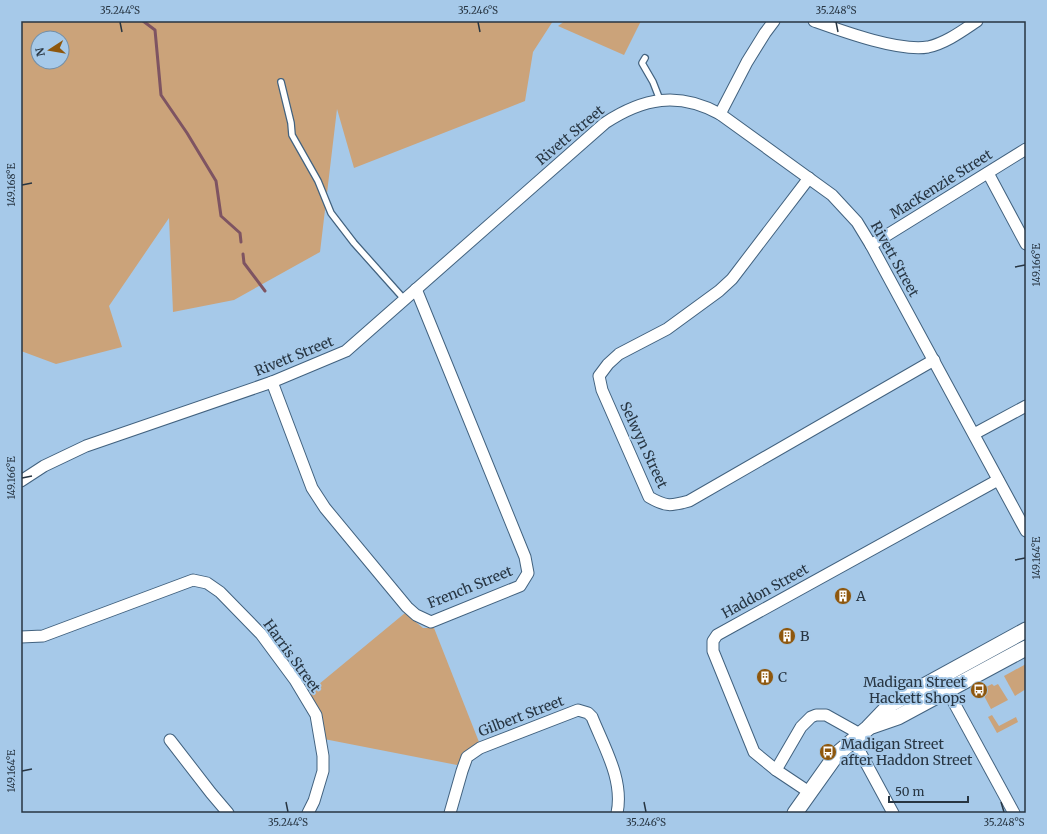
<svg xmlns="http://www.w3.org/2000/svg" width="1047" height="834" viewBox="0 0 1047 834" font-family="Merriweather,serif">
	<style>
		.green { fill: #cba37a; fill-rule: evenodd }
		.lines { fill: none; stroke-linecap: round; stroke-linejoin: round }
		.stream { stroke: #7e5462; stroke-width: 3 }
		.lane-casing { stroke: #42627f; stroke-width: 8 }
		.street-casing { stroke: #42627f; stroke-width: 13 }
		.secondary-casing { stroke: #42627f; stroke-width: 17 }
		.lane { stroke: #fff; stroke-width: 5.5 }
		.street { stroke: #fff; stroke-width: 11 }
		.secondary { stroke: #fff; stroke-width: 15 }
		.ticks { fill: none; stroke: #273542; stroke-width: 1.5 }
		.labels { text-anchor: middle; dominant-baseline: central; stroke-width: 4; stroke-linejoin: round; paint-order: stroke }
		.street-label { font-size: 14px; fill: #273542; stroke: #a6c9e9 }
		.poi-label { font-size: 14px; fill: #273542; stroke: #a6c9e9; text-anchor: start }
		.neatline { fill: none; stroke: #273542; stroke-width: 1.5 }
		.ticks-label { font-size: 10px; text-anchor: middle; fill: #273542 }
	</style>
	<rect width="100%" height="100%" fill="#a6c9e9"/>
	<g class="green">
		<path d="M21 21H553L533 52 525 101 354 168 337 109 320 252 234 300 173 312 169 218 109 306 122 347 56 364 21 351ZM38 38H62V62H38Z"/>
		<path d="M565 21H641L624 55 558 26Z"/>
		<path d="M405 613 423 628H434L479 742 465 752 457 765 324 739 307 694Z"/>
		<path d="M1026 664V689L1015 696 1004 676Z"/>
		<path d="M992 684 994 686 998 684 1008 700 991 709 983 694 986 687Z"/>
		<path d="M992 715 999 726 1016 717 1018 722 997 733 988 717Z"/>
	</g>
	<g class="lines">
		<g class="stream">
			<path d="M143 21 155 30 161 95 187 133 216 181 221 216 240 233 241 242"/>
			<path d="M243 254 244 263 265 291"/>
		</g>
		<g class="lane-casing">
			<g id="lane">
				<path d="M645 58 642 63 653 82 660 100"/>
				<path d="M281 82 291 123 292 135 318 181 331 213 354 243 404 299"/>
			</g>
		</g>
		<g class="street-casing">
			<g id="street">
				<path d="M814 21C842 31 899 52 928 47 946 43 962 31 977 21"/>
				<path d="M720 114 747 62 765 33 774 21"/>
				<path d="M988 173 1026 244"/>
				<path d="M809 178 732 279 719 291 667 329 619 354 608 364 599 376 602 390 649 497C666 507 671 506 689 501L934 360"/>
				<path d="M871 245 1026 149"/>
				<path d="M272 382 312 488 325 508 407 607 416 615 431 622 520 586 528 573 525 557 416 289"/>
				<path d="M974 434 1026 406"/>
				<path d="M21 481 44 466 86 446 272 382 346 351 605 123C643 98 678 91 720 114L832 195 857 222 871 245 1026 531"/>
				<path d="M21 637 43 636 193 580 207 583 220 592 261 634 295 680 316 715 323 756V771L314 801 308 813"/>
				<path d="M947 690 1014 813"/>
				<path d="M853 739 893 813"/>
				<path d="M170 740 211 793 228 813"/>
				<path d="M776 770 801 727 811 717 816 715H826L860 734"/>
				<path d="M809 792 776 770 754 752 713 651V641L717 635 998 480"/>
				<path d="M450 813 462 771 467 757 480 748 578 710 588 713 592 717C604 747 624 780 617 813"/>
			</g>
		</g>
		<g class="secondary-casing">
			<g id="secondary">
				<path d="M872 726 898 717 1026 648"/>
				<path d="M795 813 837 754 868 728 891 704 1026 630"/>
			</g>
		</g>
		<use href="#lane" class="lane"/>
		<use href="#street" class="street"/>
		<use href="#secondary" class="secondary"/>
	</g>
	<path class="ticks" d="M120 22 122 32M478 22 480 32M836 22 838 32M22 185 32 183M1015 267 1025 265M22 478 32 476M1015 560 1025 558M22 771 32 769M286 802 288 812M644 802 646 812M1001 802 1004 812"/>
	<defs>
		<g id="building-disc" transform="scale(0.9)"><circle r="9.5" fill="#8e570d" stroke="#a6c9e9"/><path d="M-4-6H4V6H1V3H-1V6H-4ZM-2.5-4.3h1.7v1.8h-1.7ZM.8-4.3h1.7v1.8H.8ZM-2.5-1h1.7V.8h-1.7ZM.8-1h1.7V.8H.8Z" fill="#fff"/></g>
		<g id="bus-disc" transform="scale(0.9)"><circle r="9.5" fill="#8e570d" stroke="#a6c9e9"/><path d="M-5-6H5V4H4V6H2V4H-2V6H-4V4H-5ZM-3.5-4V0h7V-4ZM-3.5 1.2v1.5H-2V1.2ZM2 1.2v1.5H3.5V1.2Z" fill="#fff"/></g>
	</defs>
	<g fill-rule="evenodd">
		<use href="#building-disc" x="843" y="596"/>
		<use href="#building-disc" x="787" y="636"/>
		<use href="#building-disc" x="765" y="677"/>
		<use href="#bus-disc" x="979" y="690"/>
		<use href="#bus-disc" x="828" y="752"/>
	</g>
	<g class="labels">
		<g class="street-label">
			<text transform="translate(570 135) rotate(-40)">Rivett Street</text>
			<text transform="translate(941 184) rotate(-32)">MacKenzie Street</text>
			<text transform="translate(895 259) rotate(61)">Rivett Street</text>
			<text transform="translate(294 356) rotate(-22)">Rivett Street</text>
			<text transform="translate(644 445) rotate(65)">Selwyn Street</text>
			<text transform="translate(470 587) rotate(-22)">French Street</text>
			<text transform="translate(765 591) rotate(-29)">Haddon Street</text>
			<text transform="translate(292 656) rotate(54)">Harris Street</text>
			<text transform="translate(521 716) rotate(-21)">Gilbert Street</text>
		</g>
		<g class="poi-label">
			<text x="856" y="596">A</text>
			<text x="800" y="636">B</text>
			<text x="778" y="677">C</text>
			<text x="966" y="682" text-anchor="end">Madigan Street<tspan x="966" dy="16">Hackett Shops</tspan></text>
			<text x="841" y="744">Madigan Street<tspan x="841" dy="16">after Haddon Street</tspan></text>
		</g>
	</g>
	<rect width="1047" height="834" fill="none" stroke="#a6c9e9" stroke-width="44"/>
	<g transform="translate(50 50) rotate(258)"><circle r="19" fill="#a6c9e9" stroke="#738ea6"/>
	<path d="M0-3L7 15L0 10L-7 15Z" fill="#8e570d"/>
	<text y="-6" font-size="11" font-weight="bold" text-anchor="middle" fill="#273542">N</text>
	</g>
	<path d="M889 796v6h79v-6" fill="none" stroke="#273542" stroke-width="2"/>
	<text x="895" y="796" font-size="12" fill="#273542" stroke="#a6c9e9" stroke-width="3" paint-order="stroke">50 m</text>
	<rect x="22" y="22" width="1003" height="790" class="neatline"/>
	<g class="ticks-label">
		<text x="120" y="14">35.244°S</text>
		<text x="478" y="14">35.246°S</text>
		<text x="836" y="14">35.248°S</text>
		<text transform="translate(11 185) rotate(-90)" y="4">149.168°E</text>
		<text transform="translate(1036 265) rotate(-90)" y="4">149.166°E</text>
		<text transform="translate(11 478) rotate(-90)" y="4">149.166°E</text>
		<text transform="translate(1036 558) rotate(-90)" y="4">149.164°E</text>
		<text transform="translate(11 771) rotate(-90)" y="4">149.164°E</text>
		<text x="288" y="826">35.244°S</text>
		<text x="646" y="826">35.246°S</text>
		<text x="1004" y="826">35.248°S</text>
	</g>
</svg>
